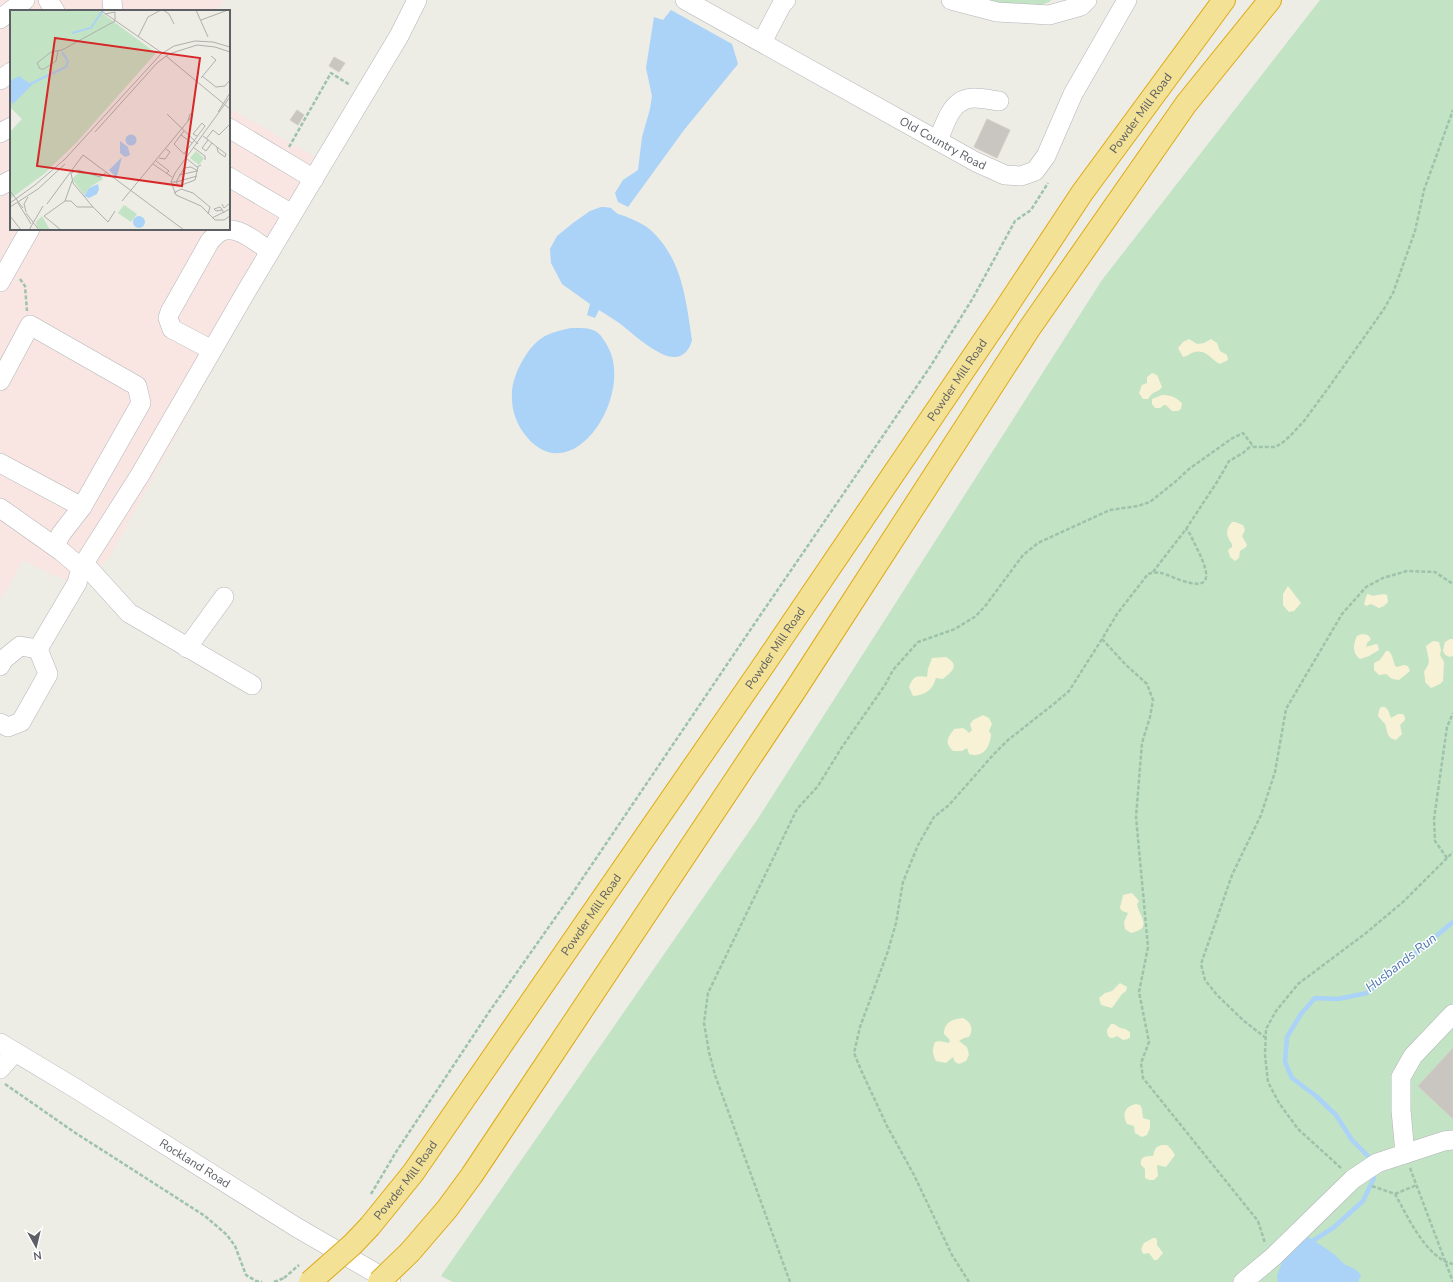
<svg xmlns="http://www.w3.org/2000/svg" width="1453" height="1282" viewBox="0 0 1453 1282" font-family="'Nunito Sans',sans-serif">
	<style>
		.medical { fill: #f9e6e2 }
		.green { fill: #c3e3c5 }
		.sand { fill: #f7f1d6 }
		.water { fill: #abd2f7 }
		.lines { fill: none; stroke-linecap: round; stroke-linejoin: round }
		.stream { stroke: #abd2f7; stroke-width: 4.5 }
		.building { fill: #c9c6c2; stroke: #d2cec3 }
		.minor-casing { stroke: #b2b4b8; stroke-width: 20 }
		.highway-casing { stroke: #deaa14; stroke-width: 24 }
		.path { stroke: #9dc3ab; stroke-width: 2.5; stroke-dasharray: 4 2; stroke-linecap: butt }
		.minor { stroke: #fff; stroke-width: 19 }
		.highway { stroke: #f3e196; stroke-width: 22 }
		.highway-bridge-casing { stroke: #deaa14; stroke-width: 24; stroke-linecap: butt }
		.path-bridge { stroke: #9dc3ab; stroke-width: 2.5; stroke-dasharray: 4 2; stroke-linecap: butt }
		.highway-bridge { stroke: #f3e196; stroke-width: 22 }
		.labels { text-anchor: middle; dominant-baseline: central; stroke-width: 3; stroke-linejoin: round; paint-order: stroke }
		.street-label { font-size: 12px; fill: #5c5f64; stroke: #fff }
		.water-label { font-size: 13px; font-style: italic; fill: #4c78b1; stroke: #fff }
		.inset-river { fill: none; stroke: #abd2f7; stroke-width: 2 }
		.inset-road { fill: none; stroke: #afb0ad; stroke-width: 1 }
		.view { fill: #d62828; fill-opacity: 0.15; stroke: #d62828; stroke-width: 2 }
		.inset-edge { fill: none; stroke: #5c5f64; stroke-width: 2 }
	</style>
	<rect width="100%" height="100%" fill="#edece5"/>
	<path class="medical" d="M0 0H224L217 11H11V229H229V108L326 163 109 558 79 587 23 560 0 601Z"/>
	<g class="green">
		<path d="M969 0H1051L1049 2 1028 10Z"/>
		<path d="M1320 0H1453V1282H453L441 1276 757 820 1102 280Z"/>
	</g>
	<g class="sand">
		<path d="M1189 339 1197 344 1204 343 1211 339 1217 343 1220 351 1227 355 1228 360 1220 364C1211 360 1207 349 1195 352 1190 353 1188 356 1183 357L1178 348 1183 342Z"/>
		<path d="M1152 373 1157 375 1162 387C1158 393 1153 390 1148 399H1143L1139 393 1142 385 1147 383V377Z"/>
		<path d="M1162 395C1171 395 1175 397 1182 403L1181 409 1178 411H1172L1166 405H1164L1160 408H1155L1152 404V399Z"/>
		<path d="M1232 522H1235L1243 525 1245 530 1242 536 1247 545 1246 547 1240 551 1239 558 1235 561 1230 557 1228 550 1232 547V544C1226 536 1225 530 1232 522Z"/>
		<path d="M1288 586 1301 603 1294 611 1289 612 1283 605V594Z"/>
		<path d="M1367 594 1371 595 1372 596 1384 594 1387 595 1388 602 1384 606 1379 608 1371 604 1366 606 1364 604Z"/>
		<path d="M1362 634 1368 635 1371 639 1367 643 1366 647 1376 644 1378 645 1379 650 1369 656 1360 659C1352 653 1353 644 1357 636Z"/>
		<path d="M1450 639H1453V656C1448 658 1444 655 1443 650L1445 642Z"/>
		<path d="M1433 641 1439 642 1441 650 1440 655 1444 662 1443 681 1440 684 1431 688 1425 682V678L1424 672 1428 665 1429 661 1426 646Z"/>
		<path d="M1386 651H1389L1392 656 1395 666 1397 667 1404 665 1408 666 1410 671 1399 680 1392 679 1386 674 1379 675 1374 670V663L1380 660Z"/>
		<path d="M946 657C960 665 953 671 943 679L936 678C932 691 925 695 913 696L909 687C913 677 916 675 927 677L928 669 932 658Z"/>
		<path d="M1381 707H1385L1388 710 1391 718 1398 714H1403L1405 717V720L1400 725 1402 734 1396 740C1386 738 1388 731 1385 724 1383 721 1380 719 1378 716L1379 710Z"/>
		<path d="M983 715 989 718 992 724 989 731 991 734C990 748 983 758 969 754L967 748 962 751H953C944 742 948 738 954 729L963 728 966 730 969 733 972 730 970 724 973 720Z"/>
		<path d="M1132 893 1139 901 1137 904C1139 917 1154 928 1131 933L1125 929 1124 922 1128 913 1122 911 1120 908 1123 895 1127 894Z"/>
		<path d="M1120 983 1127 987 1126 991 1122 994 1112 1008 1101 1005 1099 998 1105 993 1112 991Z"/>
		<path d="M963 1018C971 1022 974 1029 969 1037L964 1038 959 1041 967 1047 969 1055 966 1061 959 1064 955 1062 953 1057 946 1063 936 1061C932 1053 932 1049 935 1042L939 1041 949 1043 950 1040 944 1034C944 1022 953 1019 963 1018Z"/>
		<path d="M1111 1024H1114L1120 1028 1125 1029 1130 1032V1037L1128 1039 1123 1040 1117 1036C1111 1040 1107 1038 1107 1030Z"/>
		<path d="M1136 1104 1140 1105 1142 1109 1143 1118 1150 1120V1128L1147 1135 1142 1137 1135 1133 1134 1126 1127 1124C1122 1114 1124 1107 1136 1104Z"/>
		<path d="M1162 1145H1167L1171 1149 1175 1155 1166 1167 1157 1165 1158 1176 1154 1180H1149L1145 1178V1169L1141 1165C1140 1156 1145 1156 1153 1156 1155 1149 1155 1147 1162 1145Z"/>
		<path d="M1153 1238H1156L1157 1240V1245L1163 1253 1157 1260H1154L1149 1253 1143 1254 1141 1249 1144 1243Z"/>
	</g>
	<g class="water">
		<path d="M671 10 732 44 738 64 684 130 628 207 618 202 615 193 623 180 638 170 642 137 650 109 652 96 646 68 654 17 663 20Z"/>
		<path d="M601 207C604 207 608 207 611 208 613 210 615 212 618 214 628 217 640 222 648 228 682 256 686 300 692 340 690 348 685 356 676 357 661 359 634 335 622 325 615 320 607 315 599 310L595 318 587 315 590 304 562 284 551 263 550 249 557 236 573 223 590 211Z"/>
		<path d="M571 328C579 328 590 327 597 332 602 336 605 342 608 347 635 397 569 497 523 432 515 421 511 406 512 392 513 374 528 345 545 336 553 332 562 330 571 328Z"/>
		<path d="M1307 1236 1334 1254 1344 1264 1355 1269 1361 1275 1358 1282H1278L1277 1276 1285 1254Z"/>
	</g>
	<g class="lines">
		<g class="stream">
			<path d="M1371 1161 1370 1158 1352 1140 1336 1115 1316 1096 1292 1078 1285 1062 1287 1037 1301 1014 1315 998 1338 999 1367 993 1453 922"/>
			<path d="M1314 1246V1240L1333 1228 1363 1201 1374 1178 1373 1172"/>
		</g>
	</g>
	<g class="building">
		<path d="M334 57 345 63 339 72 329 66Z"/>
		<path d="M297 110 304 115 298 125 290 120Z"/>
		<path d="M987 119 1010 130 997 158 974 147Z"/>
		<path d="M1453 1048V1119L1418 1086Z"/>
	</g>
	<g class="lines">
		<g class="minor-casing">
			<g id="minor">
				<path d="M48 0 55 11"/>
				<path d="M112 0 113 11"/>
				<path id="s1" d="M685 0 976 162 1005 175 1021 176 1035 171 1046 156 1073 94 1127 0"/>
				<path d="M951 0 997 12 1049 15 1081 6 1087 0"/>
				<path d="M0 19 25 0"/>
				<path d="M762 42 782 4 786 0"/>
				<path d="M0 80 11 72"/>
				<path d="M229 128 314 179"/>
				<path d="M0 133 11 127"/>
				<path d="M938 141C945 124 951 98 974 98 983 98 991 100 999 101"/>
				<path d="M229 177 292 214"/>
				<path d="M0 186 11 180"/>
				<path d="M0 282 30 229"/>
				<path d="M212 350 172 329 168 318 170 312 210 241C213 238 216 234 220 232 236 223 257 243 270 251"/>
				<path d="M0 381 30 325 137 386 141 403 82 507 61 534 55 546"/>
				<path d="M0 463 82 507"/>
				<path d="M0 508 61 551 81 568 90 570 129 613 252 685"/>
				<path d="M187 648 224 597"/>
				<path d="M38 649 77 583 81 568 140 475 247 290 399 36 417 0"/>
				<path d="M0 666 3 660 20 646 38 649"/>
				<path d="M0 723 8 727 21 722 48 674 38 649"/>
				<path id="s2" d="M0 1043 75 1088 296 1227 391 1282"/>
				<path d="M0 1069 15 1052"/>
				<path d="M1405 1154 1401 1110V1077L1413 1056 1453 1014"/>
				<path d="M1243 1282 1273 1257 1353 1179 1377 1163 1444 1141 1453 1140"/>
			</g>
		</g>
		<g class="highway-casing">
			<g id="highway">
				<path id="s3" d="M370 1226 413 1173 761 669 1002 314 1082 193 1224 0"/>
				<path d="M410 1252 447 1209 472 1175 796 689 1029 329 1186 104 1270 0"/>
			</g>
		</g>
		<g class="path">
			<path d="M289 147 331 73 350 85"/>
			<path d="M20 279 25 286 27 311"/>
			<path d="M1153 572 1186 529 1217 482 1229 461 1243 453 1252 445"/>
			<path d="M1102 639 1126 665 1147 684 1153 700 1150 717 1142 743 1136 817 1148 947 1139 992 1149 1042 1141 1063 1143 1078 1258 1221 1265 1243"/>
			<path d="M1447 858 1435 841 1434 819 1447 727 1453 713"/>
			<path d="M1266 1038 1244 1021 1217 995 1205 980 1201 964 1232 875 1261 815 1275 772 1286 709 1342 614 1366 587 1383 578 1407 571 1435 572 1453 584"/>
			<path d="M5 1084 74 1132 205 1216 227 1235 235 1246 246 1275 256 1281 262 1282"/>
			<path d="M1341 1168 1298 1129 1279 1103 1268 1082 1265 1055 1266 1029 1276 1011 1298 984 1366 933 1403 902 1453 852"/>
			<path d="M1410 1168 1453 1282"/>
			<path d="M1372 1186 1395 1194C1408 1217 1426 1258 1453 1264"/>
			<path d="M371 1194 396 1152 489 1012 572 894 755 623 930 367 973 298 1015 221 1031 210 1048 183"/>
			<path d="M1395 1194 1417 1185"/>
			<path d="M274 1282 284 1278"/>
			<path d="M790 1282 715 1075 709 1052 704 1023 708 993 797 809 818 786 842 747 885 685 893 670 918 642 955 629 976 616 986 605 1023 555 1038 543 1110 510 1138 506 1150 502 1175 482 1189 469 1231 439 1243 433 1254 447H1274L1281 444 1291 435 1304 421 1329 387 1384 309 1393 293 1415 231 1424 190 1453 110"/>
			<path d="M969 1282 952 1255 914 1175 887 1126 861 1070 854 1053 860 1027 888 951 896 923 903 882 918 845 934 817 949 805 993 755 1008 740 1055 703 1069 691 1102 639 1117 614 1148 574C1152 573 1157 572 1161 573 1171 575 1214 599 1205 568 1202 557 1195 545 1190 534L1186 529"/>
		</g>
		<use href="#minor" class="minor"/>
		<use href="#highway" class="highway"/>
		<g class="highway-bridge-casing">
			<g id="highway-bridge">
				<path d="M310 1282 353 1244 370 1226"/>
				<path d="M379 1282 410 1252"/>
			</g>
		</g>
		<path class="path-bridge" d="M284 1278 299 1265"/>
		<use href="#highway-bridge" class="highway-bridge"/>
	</g>
	<g class="labels">
		<g class="street-label">
			<text stroke="none"><textPath href="#s3" startOffset="1354">Powder Mill Road</textPath></text>
			<text stroke="none"><textPath href="#s1" startOffset="295">Old Country Road</textPath></text>
			<text stroke="none"><textPath href="#s3" startOffset="1030">Powder Mill Road</textPath></text>
			<text stroke="none"><textPath href="#s3" startOffset="706">Powder Mill Road</textPath></text>
			<text stroke="none"><textPath href="#s3" startOffset="382">Powder Mill Road</textPath></text>
			<text stroke="none"><textPath href="#s2" startOffset="229">Rockland Road</textPath></text>
			<text stroke="none"><textPath href="#s3" startOffset="58">Powder Mill Road</textPath></text>
		</g>
		<g class="water-label">
			<text transform="translate(1401 963) rotate(-38)">Husbands Run</text>
		</g>
	</g>
	<g transform="translate(10 10)">
		<rect width="220" height="220" fill="#edece5"/>
		<path d="M0 0H88L146 43 66 133 34 164 0 189V122L12 109 0 97ZM186 141 194 148 189 155 180 148ZM70 161 92 167 93 169 80 177 74 185 62 169ZM114 195 127 204 121 212 108 203ZM32 206 40 220H31L27 217 26 212Z" fill="#c3e3c5"/>
		<path d="M9 66 22 75 3 94 0 90V71ZM115.5 130a5.5 5.5 0 1 1 11 0a5.5 5.5 0 1 1-11 0ZM110 131 118 137 120 145 115 147 110 143ZM112 147 107 166H105L99 160ZM88 174 89 179 87 184 79 188 74 186 79 178ZM123 212a6 6 0 1 1 12 0a6 6 0 1 1-12 0Z" fill="#abd2f7"/>
		<path class="inset-river" d="M62 23 81 18 93 0M20 74 56 57 58 51 52 42"/>
		<path class="inset-road" d="M90 0 152 43M153 0 159 4 164 14M186 0 198 27M191 10 218 0M128 27 138 7 151 0M48 41 46 51 34 59H30L27 53 41 42 52 40 105 11V2L95 4M156 46 220 99M192 66 206 77 215 76 220 70M191 68 206 50 201 46M220 87 165 163 161 172 166 185 191 196 205 210H214L220 206M208 102 220 83M157 104 188 134M174 121 164 134 174 144 195 116 192 113 183 124 187 126M85 122 147 53 159 44 187 35 205 37 220 42M171 125 182 133M193 126 207 137 216 144 215 147 208 142 207 137M196 129 203 120 209 125 220 114M198 130 192 138 196 141 202 133M184 138 195 146V150M149 148 155 149 160 142 156 139M176 148 187 157 191 155M146 151 159 161 156 164M143 154 162 167M169 165 187 161M161 172H166L169 176 185 170 188 157M166 172 174 158 181 157 188 161M166 172 187 166M0 181 13 198M164 183 171 179 183 183 200 197 198 204M55 191 62 171M112 191 183 105 180 104 178 111M0 193 25 175 55 149 151 44 164 36 185 31 203 32 220 37M8 193 21 214M37 194 73 145 174 220M212 194 214 198 220 193M0 197 28 179 55 154M83 197 63 173 61 163 68 160 90 167 97 162M212 200 206 201 204 199 210 197 211 198 214 203M16 202 14 194 18 187M16 203 29 220M0 206 11 220M202 208 220 199M19 220 33 196M51 220 34 206 55 191H61L67 197H83L98 212 105 201"/>
		<path class="view" d="M45 28 190 48 172 176 27 156Z"/>
		<rect width="220" height="220" class="inset-edge"/>
	</g>
	<g transform="translate(36 1246) rotate(172)" stroke="#ffffff" stroke-width="3" paint-order="stroke">
	<path d="M0-3L7 15L0 10L-7 15Z" fill="#5c5f64"/>
	<text y="-6" font-size="11" font-weight="bold" text-anchor="middle" fill="#5c5f64">N</text>
	</g>
</svg>
